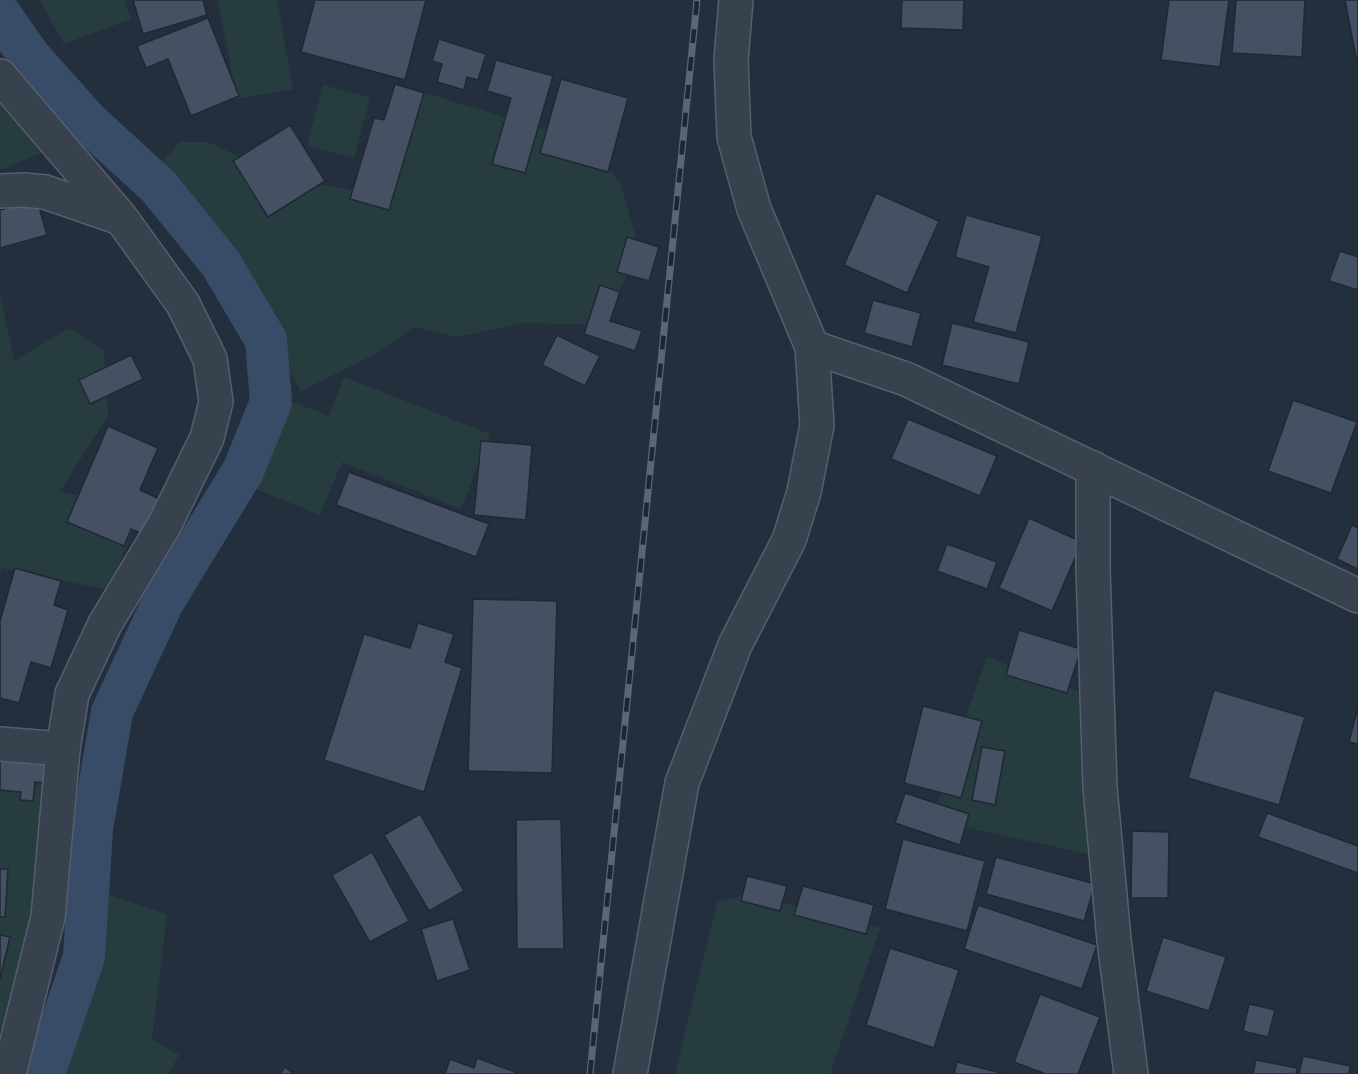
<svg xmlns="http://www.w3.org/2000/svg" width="1358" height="1074" viewBox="0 0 1358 1074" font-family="'Alegreya Sans',sans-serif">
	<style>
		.green { fill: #263c3f }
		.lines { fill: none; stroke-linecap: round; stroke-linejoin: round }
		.canal { stroke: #394c67; stroke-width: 42 }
		.building { fill: #455162; stroke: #1f2835; stroke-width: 1.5 }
		.minor-casing { stroke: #565f6c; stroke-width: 36 }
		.minor { stroke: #38414e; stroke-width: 33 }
		.rail-casing { stroke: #5a6575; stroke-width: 7 }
		.rail { stroke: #1d2633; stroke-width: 4.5; stroke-dasharray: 14; stroke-linecap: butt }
	</style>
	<rect width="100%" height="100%" fill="#242f3e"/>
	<g class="green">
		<path d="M40 0H125L131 19 64 44Z"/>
		<path d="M218 0H277L293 89 237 99Z"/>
		<path d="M323 85 370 97 354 158 307 146Z"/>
		<path d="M412 89 584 141 621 184 639 249 604 325 524 323 456 337 414 327 377 353 301 391 229 266 156 176 162 163 179 142H208L289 180 366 192Z"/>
		<path d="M0 98 41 153 0 170Z"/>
		<path d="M0 293 14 361 69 328 104 351 108 416 60 491 140 512 109 590 2 568 0 574Z"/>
		<path d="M344 377 490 434 461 509 342 462 320 515 251 487 285 399 329 416Z"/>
		<path d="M987 657 1088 695 1097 856 978 830 934 818 950 761Z"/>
		<path d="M0 768 49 772 41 928 0 1033Z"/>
		<path d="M100 892 167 914 152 1039 179 1055 168 1074H64L95 960Z"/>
		<path d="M751 894 880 928 830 1074H675L717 902Z"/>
	</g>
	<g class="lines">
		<path class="canal" d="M0 14 30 57 88 122 159 187 221 264 266 340 271 402 243 471 163 602 112 712 92 829 84 957 44 1074"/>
	</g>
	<g class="building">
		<path d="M133 0H203L207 15 143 34Z"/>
		<path d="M315 0H426L405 80 301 52Z"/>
		<path d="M902 0H964L963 30 901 28Z"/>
		<path d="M1169 0H1229L1220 67 1161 60Z"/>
		<path d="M1236 0H1305L1302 57 1232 53Z"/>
		<path d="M1345 0H1358V68Z"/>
		<path d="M208 18 239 96 191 116 168 59 146 68 137 46Z"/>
		<path d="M439 39 486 54 478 80 467 77 464 90 437 82 442 64 432 61Z"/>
		<path d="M496 60 553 76 525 173 492 164 511 98 487 91Z"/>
		<path d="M561 79 628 98 608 172 540 153Z"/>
		<path d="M395 84 424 93 389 210 350 199 374 118 384 120Z"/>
		<path d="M290 125 325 181 268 217 233 161Z"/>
		<path d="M876 193 939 221 907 293 844 265Z"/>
		<path d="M37 200 47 235 0 248V210Z"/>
		<path d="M966 215 1042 236 1016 333 973 322 989 267 955 257Z"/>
		<path d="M627 237 659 247 649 281 617 272Z"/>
		<path d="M1340 251 1358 257V290L1329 281Z"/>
		<path d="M600 285 620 292 610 321 642 331 635 351 584 334Z"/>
		<path d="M873 300 921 313 912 347 864 333Z"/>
		<path d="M952 323 1029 342 1019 384 942 365Z"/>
		<path d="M557 335 600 356 585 386 542 365Z"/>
		<path d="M131 355 143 379 90 404 79 380Z"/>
		<path d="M1293 400 1357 422 1331 493 1268 471Z"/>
		<path d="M908 419 997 456 980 496 891 459Z"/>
		<path d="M108 426 158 448 140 490 162 500 147 536 131 529 124 546 67 522Z"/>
		<path d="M481 441 532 445 526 520 474 515Z"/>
		<path d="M349 472 489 524 476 557 336 505Z"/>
		<path d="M1029 518 1082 542 1052 611 999 588Z"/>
		<path d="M1352 525 1358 528V569L1337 559Z"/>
		<path d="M947 544 997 562 987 589 937 571Z"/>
		<path d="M15 568 61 581 54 605 68 610 51 668 31 662 19 703 0 698V621Z"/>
		<path d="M473 599 557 601 552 773 468 771Z"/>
		<path d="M418 623 454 634 445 662 462 668 424 792 324 760 364 634 410 648Z"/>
		<path d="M1019 630 1081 649 1067 693 1006 675Z"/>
		<path d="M1214 690 1305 717 1279 805 1188 778Z"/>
		<path d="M923 706 982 721 961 798 904 783Z"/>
		<path d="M1358 707V744L1349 742Z"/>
		<path d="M982 747 1005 751 995 805 972 800Z"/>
		<path d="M0 757 50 762 48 783 35 782 33 801 20 800 21 792 0 790Z"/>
		<path d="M905 793 969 814 960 845 895 823Z"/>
		<path d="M1267 813 1358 846V873L1258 837Z"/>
		<path d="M420 814 464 891 429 911 384 835Z"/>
		<path d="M561 819 564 949H517L516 820Z"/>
		<path d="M1132 831 1169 832 1168 898H1131Z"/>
		<path d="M903 839 985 861 967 931 885 909Z"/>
		<path d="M372 852 409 921 370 942 332 875Z"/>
		<path d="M996 857 1095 884 1084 921 986 894Z"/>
		<path d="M0 869H8L5 917H0Z"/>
		<path d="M747 876 787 886 780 911 741 901Z"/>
		<path d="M803 886 874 905 866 934 794 915Z"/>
		<path d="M978 905 1097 945 1082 989 964 949Z"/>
		<path d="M453 919 470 970 437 981 421 929Z"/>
		<path d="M0 935 10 937 0 979Z"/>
		<path d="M1163 937 1226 957 1209 1011 1146 991Z"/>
		<path d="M890 948 959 970 934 1048 866 1025Z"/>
		<path d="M1040 994 1100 1017 1078 1074H1046L1014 1062Z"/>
		<path d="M1249 1004 1275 1010 1268 1037 1243 1031Z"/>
		<path d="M1303 1056 1350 1066 1349 1074H1299Z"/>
		<path d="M477 1058 520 1074H445L450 1059 474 1068Z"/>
		<path d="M1256 1060 1297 1068 1296 1074H1253Z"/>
		<path d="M957 1062 1005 1074H954Z"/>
		<path d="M285 1067 294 1074H280Z"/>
	</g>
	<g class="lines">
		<g class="minor-casing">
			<g id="minor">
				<path d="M0 76 121 218 183 304 210 359 216 402 207 438 165 524 105 624 72 694 63 749 48 917 9 1074"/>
				<path d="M0 191 24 190 45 192 120 218"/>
				<path d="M812 347 906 379 1358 596"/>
				<path d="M1093 468V568L1100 787 1114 940 1131 1074"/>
				<path d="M0 744 63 749"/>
				<path d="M630 1074 682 783 735 645 789 540 804 492 817 425 812 347 754 209 734 137 731 60 736 0"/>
			</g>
		</g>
		<use href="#minor" class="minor"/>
		<g class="rail-casing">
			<path id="rail" d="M590 1074 697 0"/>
		</g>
		<use href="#rail" class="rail"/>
	</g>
</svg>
